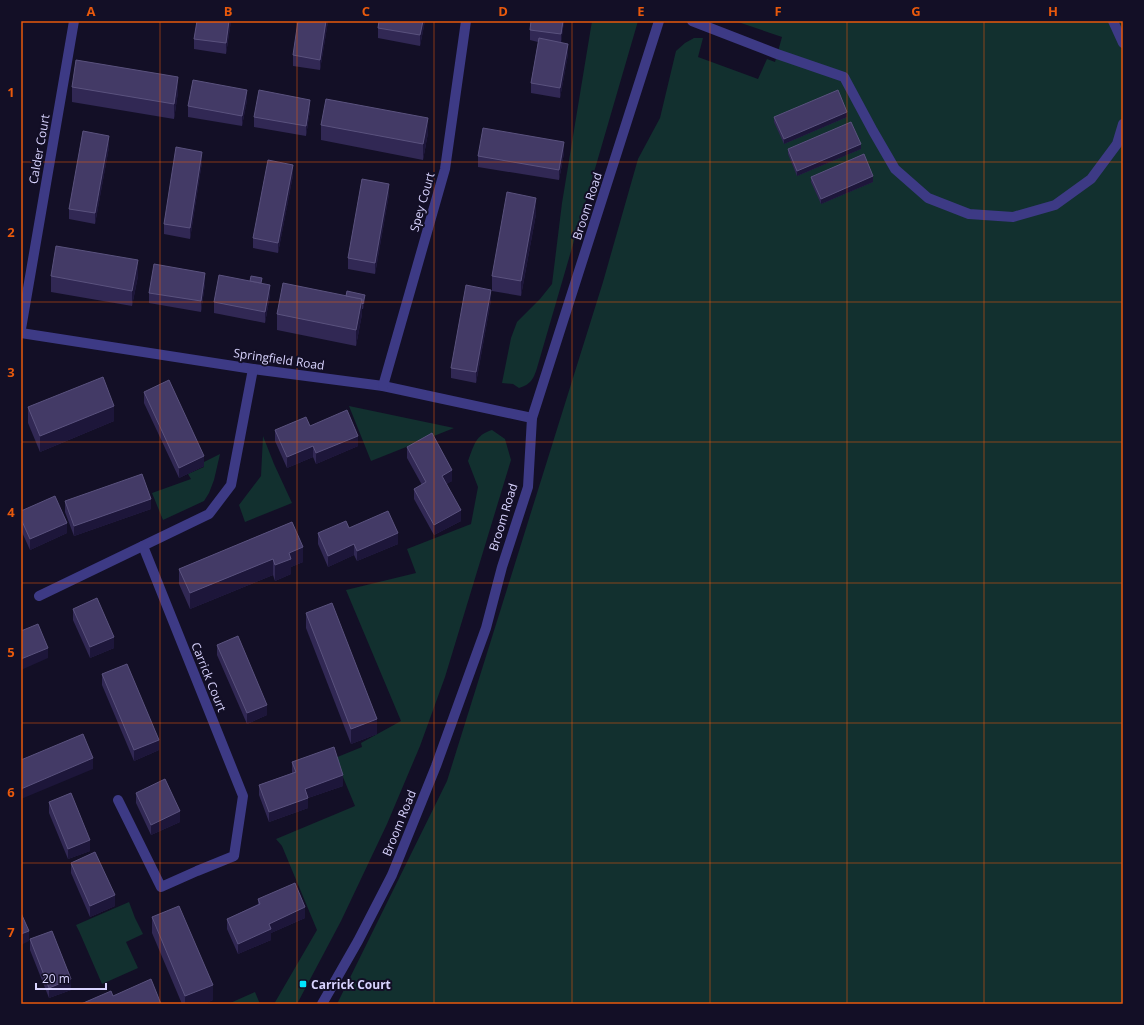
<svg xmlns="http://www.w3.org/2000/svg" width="1144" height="1025" viewBox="0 0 1144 1025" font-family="'Open Sans',sans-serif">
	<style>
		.green { fill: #12302f }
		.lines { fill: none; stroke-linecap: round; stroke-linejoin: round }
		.minor { stroke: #3d3a85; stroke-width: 10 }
		.wall { fill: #312854 }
		.shaded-wall { fill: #1d163a }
		.building { fill: #433a66; stroke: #5a527e }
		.grid { fill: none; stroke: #e8590c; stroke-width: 1; stroke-opacity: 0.55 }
		.poi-dot { fill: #00e5ff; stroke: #130f26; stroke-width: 1.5 }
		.labels { text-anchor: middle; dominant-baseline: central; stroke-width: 4; stroke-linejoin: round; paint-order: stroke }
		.street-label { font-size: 12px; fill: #d9d4ff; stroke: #130f26 }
		.poi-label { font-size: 12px; font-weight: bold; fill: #d9d4ff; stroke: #130f26; text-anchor: start }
		.neatline { fill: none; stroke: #e8590c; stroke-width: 1.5 }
		.grid-label { font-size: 13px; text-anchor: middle; font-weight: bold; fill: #e8590c }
	</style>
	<rect width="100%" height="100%" fill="#130f26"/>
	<g class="green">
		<path d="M592 21H638L537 368C533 380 531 384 519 388L513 384 502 383 511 338 517 322 540 299 552 284 562 203Z"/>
		<path d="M735 21H1123V1004H337L447 781 603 282 638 159 660 118 676 51 685 43 694 38H703L698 57 758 79 767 59 775 62 782 37Z"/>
		<path d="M349 406 454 428 371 461Z"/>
		<path d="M492 430 505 439 511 460 445 677 420 746 387 824 341 921 297 1004H274L317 930 282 846 276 839 355 806 335 758 362 747 361 743 401 721 346 590 416 573 407 549 471 524 478 487 468 461C474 446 475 435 492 430Z"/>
		<path d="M263 436 274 464 292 503 245 522 239 505 261 476Z"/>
		<path d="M220 454 214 480 209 493 204 501 163 520 152 493 191 479 188 474 204 467 202 463Z"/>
		<path d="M129 902 135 918 143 934 126 942 138 968 102 984 79 931 76 925Z"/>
		<path d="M255 992 260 1004H228Z"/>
	</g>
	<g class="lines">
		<g class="minor">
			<path d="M692 21 777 54 844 77 873 131 895 169 928 198 969 214 1013 217 1055 205 1091 179 1117 144 1123 124"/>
			<path d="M1113 21 1123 43"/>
			<path d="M21 329 74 21"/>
			<path d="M21 333 253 369 383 386 532 418"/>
			<path d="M383 386 445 169 466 21"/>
			<path d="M39 596 209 514 231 485 253 369"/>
			<path d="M118 800 161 887 197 871 234 856 243 796 143 546"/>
			<path d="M322 1004 358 941 392 875 436 766 486 628 502 567 528 487 532 418 659 21"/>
		</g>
	</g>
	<g class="wall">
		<path d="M197 21H231L226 54 194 49V39Z"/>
		<path d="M328 21 320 70 293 66V55Z"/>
		<path d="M425 21 420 46 378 38V28Z"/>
		<path d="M564 21 561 42 568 54 560 98 531 93V83L538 42 530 40V30Z"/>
		<path d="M72 87 178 92 174 119 72 102Z"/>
		<path d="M247 100 242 126 188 117V106Z"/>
		<path d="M310 110 306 136 254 127V117Z"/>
		<path d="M774 117H847L784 144 774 122Z"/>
		<path d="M321 125 428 133 423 160 321 140Z"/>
		<path d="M109 147 95 224 69 219V209Z"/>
		<path d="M788 149H861L797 176 788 154Z"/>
		<path d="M564 153 559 180 478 167V156Z"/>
		<path d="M202 162 190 239 164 234V224Z"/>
		<path d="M293 175 278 253 253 248V238Z"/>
		<path d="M811 177 873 182 821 204 811 182Z"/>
		<path d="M389 194 375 274 348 269V258Z"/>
		<path d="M536 214 521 296 492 291V276Z"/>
		<path d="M51 276H138L132 306 51 292Z"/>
		<path d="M262 283 270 295 265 323 214 313V302Z"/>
		<path d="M205 284 201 312 149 303V293Z"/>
		<path d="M346 296 365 300 363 309H362V314L356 346 277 330V314Z"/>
		<path d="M491 300 476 383 451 378V368Z"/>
		<path d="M144 392 204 466 179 478 144 403Z"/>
		<path d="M28 407 114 421 40 452 28 423Z"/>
		<path d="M310 426 358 446 316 464 313 457 287 468 275 441V430Z"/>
		<path d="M407 447 452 481 446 484 461 521 434 535 414 499V489L422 485 407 458Z"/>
		<path d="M65 501 151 509 74 536 65 512Z"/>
		<path d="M21 511 67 533 30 550 21 530Z"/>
		<path d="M292 522 303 562 291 567V574L275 581 273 575 190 609 179 584V569Z"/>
		<path d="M349 528 398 544 357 561 354 555 328 567 318 544V533Z"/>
		<path d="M73 609 114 648 90 658 73 620Z"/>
		<path d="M306 613 377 734 351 744 306 628Z"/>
		<path d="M217 645 267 715 247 724 217 655Z"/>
		<path d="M102 674 159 750 134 761 102 685Z"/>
		<path d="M292 762 343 786 308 798V808L269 822 259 795V785L292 773Z"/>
		<path d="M136 793 180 822 151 835 136 803Z"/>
		<path d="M49 802 90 851 68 859 49 813Z"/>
		<path d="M71 863 115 906 90 917 71 873Z"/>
		<path d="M258 899 305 918 271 933V940L238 954 227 929V919L258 904Z"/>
		<path d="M152 917 213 1000 204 1004H182L152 933Z"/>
		<path d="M30 939 71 990 49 998 30 950Z"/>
	</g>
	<g class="shaded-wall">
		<path d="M229 21H231L226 54V43Z"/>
		<path d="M326 21H328L320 70V60Z"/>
		<path d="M423 21H425L420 46V35Z"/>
		<path d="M563 21H564L561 45V34Z"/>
		<path d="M568 44V54L560 98V88Z"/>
		<path d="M178 77V92L174 119V104Z"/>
		<path d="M247 90V100L242 126V116Z"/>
		<path d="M310 100V110L306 136V126Z"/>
		<path d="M847 112V117L784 144V139Z"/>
		<path d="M428 118V133L423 160V144Z"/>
		<path d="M109 136V147L95 224V213Z"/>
		<path d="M564 142V153L559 180V170Z"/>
		<path d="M861 144V149L797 176V171Z"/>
		<path d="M202 152V162L190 239V228Z"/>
		<path d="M293 165V175L278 253V243Z"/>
		<path d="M873 176V182L821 204V199Z"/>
		<path d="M389 184V194L375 274V263Z"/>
		<path d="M536 198V214L521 296V281Z"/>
		<path d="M138 260V276L132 306V291Z"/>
		<path d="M205 273V284L201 312V301Z"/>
		<path d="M270 285V295L265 323V312Z"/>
		<path d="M491 290V300L476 383V372Z"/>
		<path d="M365 295V300L363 309V304Z"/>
		<path d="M362 299V314L356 346V330Z"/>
		<path d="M114 406V421L40 452V436Z"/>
		<path d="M358 436V446L316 464V453Z"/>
		<path d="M313 446V457L287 468V457Z"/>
		<path d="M204 456V466L179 478V468Z"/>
		<path d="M452 470V481L442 487V476Z"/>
		<path d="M151 499V509L74 536V526Z"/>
		<path d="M461 510V521L434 535V525Z"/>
		<path d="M67 523V533L30 550V539Z"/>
		<path d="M398 533V544L357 561V551Z"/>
		<path d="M354 544V555L328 567V556Z"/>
		<path d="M303 547V562L291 567V574L275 581V565L289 553Z"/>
		<path d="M273 559V575L190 609V593Z"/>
		<path d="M114 637V648L90 658V647Z"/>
		<path d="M48 648V658L21 670V659Z"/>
		<path d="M267 705V715L247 724V713Z"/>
		<path d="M377 719V734L351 744V729Z"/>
		<path d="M159 740V750L134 761V750Z"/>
		<path d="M93 758V769L21 799V789Z"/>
		<path d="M343 775V786L308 798V808L269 822V812L305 789Z"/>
		<path d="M180 811V822L151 835V825Z"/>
		<path d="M90 840V851L68 859V849Z"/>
		<path d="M115 895V906L90 917V906Z"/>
		<path d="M305 907V918L271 933V940L238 954V944L269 924Z"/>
		<path d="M29 931V941L21 945V934Z"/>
		<path d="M71 979V990L49 998V988Z"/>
		<path d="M213 985V1000L204 1004H185V996Z"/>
	</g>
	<g class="building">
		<path d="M197 21H229L226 43 194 39Z"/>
		<path d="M298 21H326L320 60 293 55Z"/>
		<path d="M379 21H423L420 35 378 28Z"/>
		<path d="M531 21H563L561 34 530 30Z"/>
		<path d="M539 38 568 44 560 88 531 83Z"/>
		<path d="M76 60 178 77 174 104 72 87Z"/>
		<path d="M193 80 247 90 242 116 188 106Z"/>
		<path d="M259 90 310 100 306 126 254 117Z"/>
		<path d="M838 90 847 112 784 139 774 117Z"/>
		<path d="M326 99 428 118 423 144 321 125Z"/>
		<path d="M851 122 861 144 797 171 788 149Z"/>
		<path d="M483 128 564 142 559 170 478 156Z"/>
		<path d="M83 131 109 136 95 213 69 209Z"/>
		<path d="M176 147 202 152 190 228 164 224Z"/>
		<path d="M864 154 873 176 821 199 811 177Z"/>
		<path d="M268 160 293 165 278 243 253 238Z"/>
		<path d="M362 179 389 184 375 263 348 258Z"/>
		<path d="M507 192 536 198 521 281 492 276Z"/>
		<path d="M56 246 138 260 132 291 51 276Z"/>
		<path d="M154 264 205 273 201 301 149 293Z"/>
		<path d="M219 275 270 285 265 312 214 302Z"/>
		<path d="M251 276 262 278 261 283 250 281Z"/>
		<path d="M283 283 362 299 356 330 277 314Z"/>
		<path d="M466 285 491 290 476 372 451 368Z"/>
		<path d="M347 291 365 295 363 304 362 303V299L346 296Z"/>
		<path d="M103 377 114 406 40 436 28 407Z"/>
		<path d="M169 380 204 456 179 468 144 392Z"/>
		<path d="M347 410 358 436 316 453 313 446 287 457 275 430 306 417 310 426Z"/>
		<path d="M432 433 452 470 442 476 461 510 434 525 414 489 426 482 407 447Z"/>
		<path d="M142 474 151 499 74 526 65 501Z"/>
		<path d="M55 496 67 523 30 539 21 519V511Z"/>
		<path d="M388 511 398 533 357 551 354 544 328 556 318 533 346 521 349 528Z"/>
		<path d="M292 522 303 547 289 553 291 559 275 565 273 559 190 593 179 569Z"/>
		<path d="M97 598 114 637 90 647 73 609Z"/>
		<path d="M332 603 377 719 351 729 306 613Z"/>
		<path d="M38 624 48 648 21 659V631Z"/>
		<path d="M238 636 267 705 247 713 217 645Z"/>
		<path d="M127 664 159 740 134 750 102 674Z"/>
		<path d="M83 734 93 758 21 789V760Z"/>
		<path d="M334 747 343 775 305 789 308 798 269 812 259 785 296 772 292 762Z"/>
		<path d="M165 779 180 811 151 825 136 793Z"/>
		<path d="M71 793 90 840 68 849 49 802Z"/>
		<path d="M95 852 115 895 90 906 71 863Z"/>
		<path d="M295 883 305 907 269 924 271 929 238 944 227 919 260 904 258 899Z"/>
		<path d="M179 906 213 985 185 996 152 917Z"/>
		<path d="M21 913 29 931 21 934Z"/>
		<path d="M52 931 71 979 49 988 30 939Z"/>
		<path d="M151 979 161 1004H81L111 991 113 996Z"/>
	</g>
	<path class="grid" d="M160 21V1004M297 21V1004M434 21V1004M572 21V1004M710 21V1004M847 21V1004M984 21V1004M21 162H1123M21 302H1123M21 442H1123M21 583H1123M21 723H1123M21 863H1123"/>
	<rect class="poi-dot" x="299" y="980" width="8" height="8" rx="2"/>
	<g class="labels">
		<g class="street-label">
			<text transform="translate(39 149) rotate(-80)">Calder Court</text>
			<text transform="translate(422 202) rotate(-74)">Spey Court</text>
			<text transform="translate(587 206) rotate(-72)">Broom Road</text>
			<text transform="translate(279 359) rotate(8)">Springfield Road</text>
			<text transform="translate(503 517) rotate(-73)">Broom Road</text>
			<text transform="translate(209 677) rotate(68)">Carrick Court</text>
			<text transform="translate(399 823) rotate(-68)">Broom Road</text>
		</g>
		<g class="poi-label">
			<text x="311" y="984">Carrick Court</text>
		</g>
	</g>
	<rect width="1144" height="1025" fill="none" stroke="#130f26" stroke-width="44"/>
	<path d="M36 983v6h70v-6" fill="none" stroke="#d9d4ff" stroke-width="2"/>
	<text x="42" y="983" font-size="12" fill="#d9d4ff" stroke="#130f26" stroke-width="3" paint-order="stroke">20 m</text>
	<rect x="22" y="22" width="1100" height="981" class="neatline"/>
	<g class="grid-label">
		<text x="91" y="16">A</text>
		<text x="228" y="16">B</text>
		<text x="366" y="16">C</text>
		<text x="503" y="16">D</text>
		<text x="641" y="16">E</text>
		<text x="778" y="16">F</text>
		<text x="916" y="16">G</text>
		<text x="1053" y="16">H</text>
		<text x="11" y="97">1</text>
		<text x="11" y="237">2</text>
		<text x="11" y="377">3</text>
		<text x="11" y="517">4</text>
		<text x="11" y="657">5</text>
		<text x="11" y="797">6</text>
		<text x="11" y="937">7</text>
	</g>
</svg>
